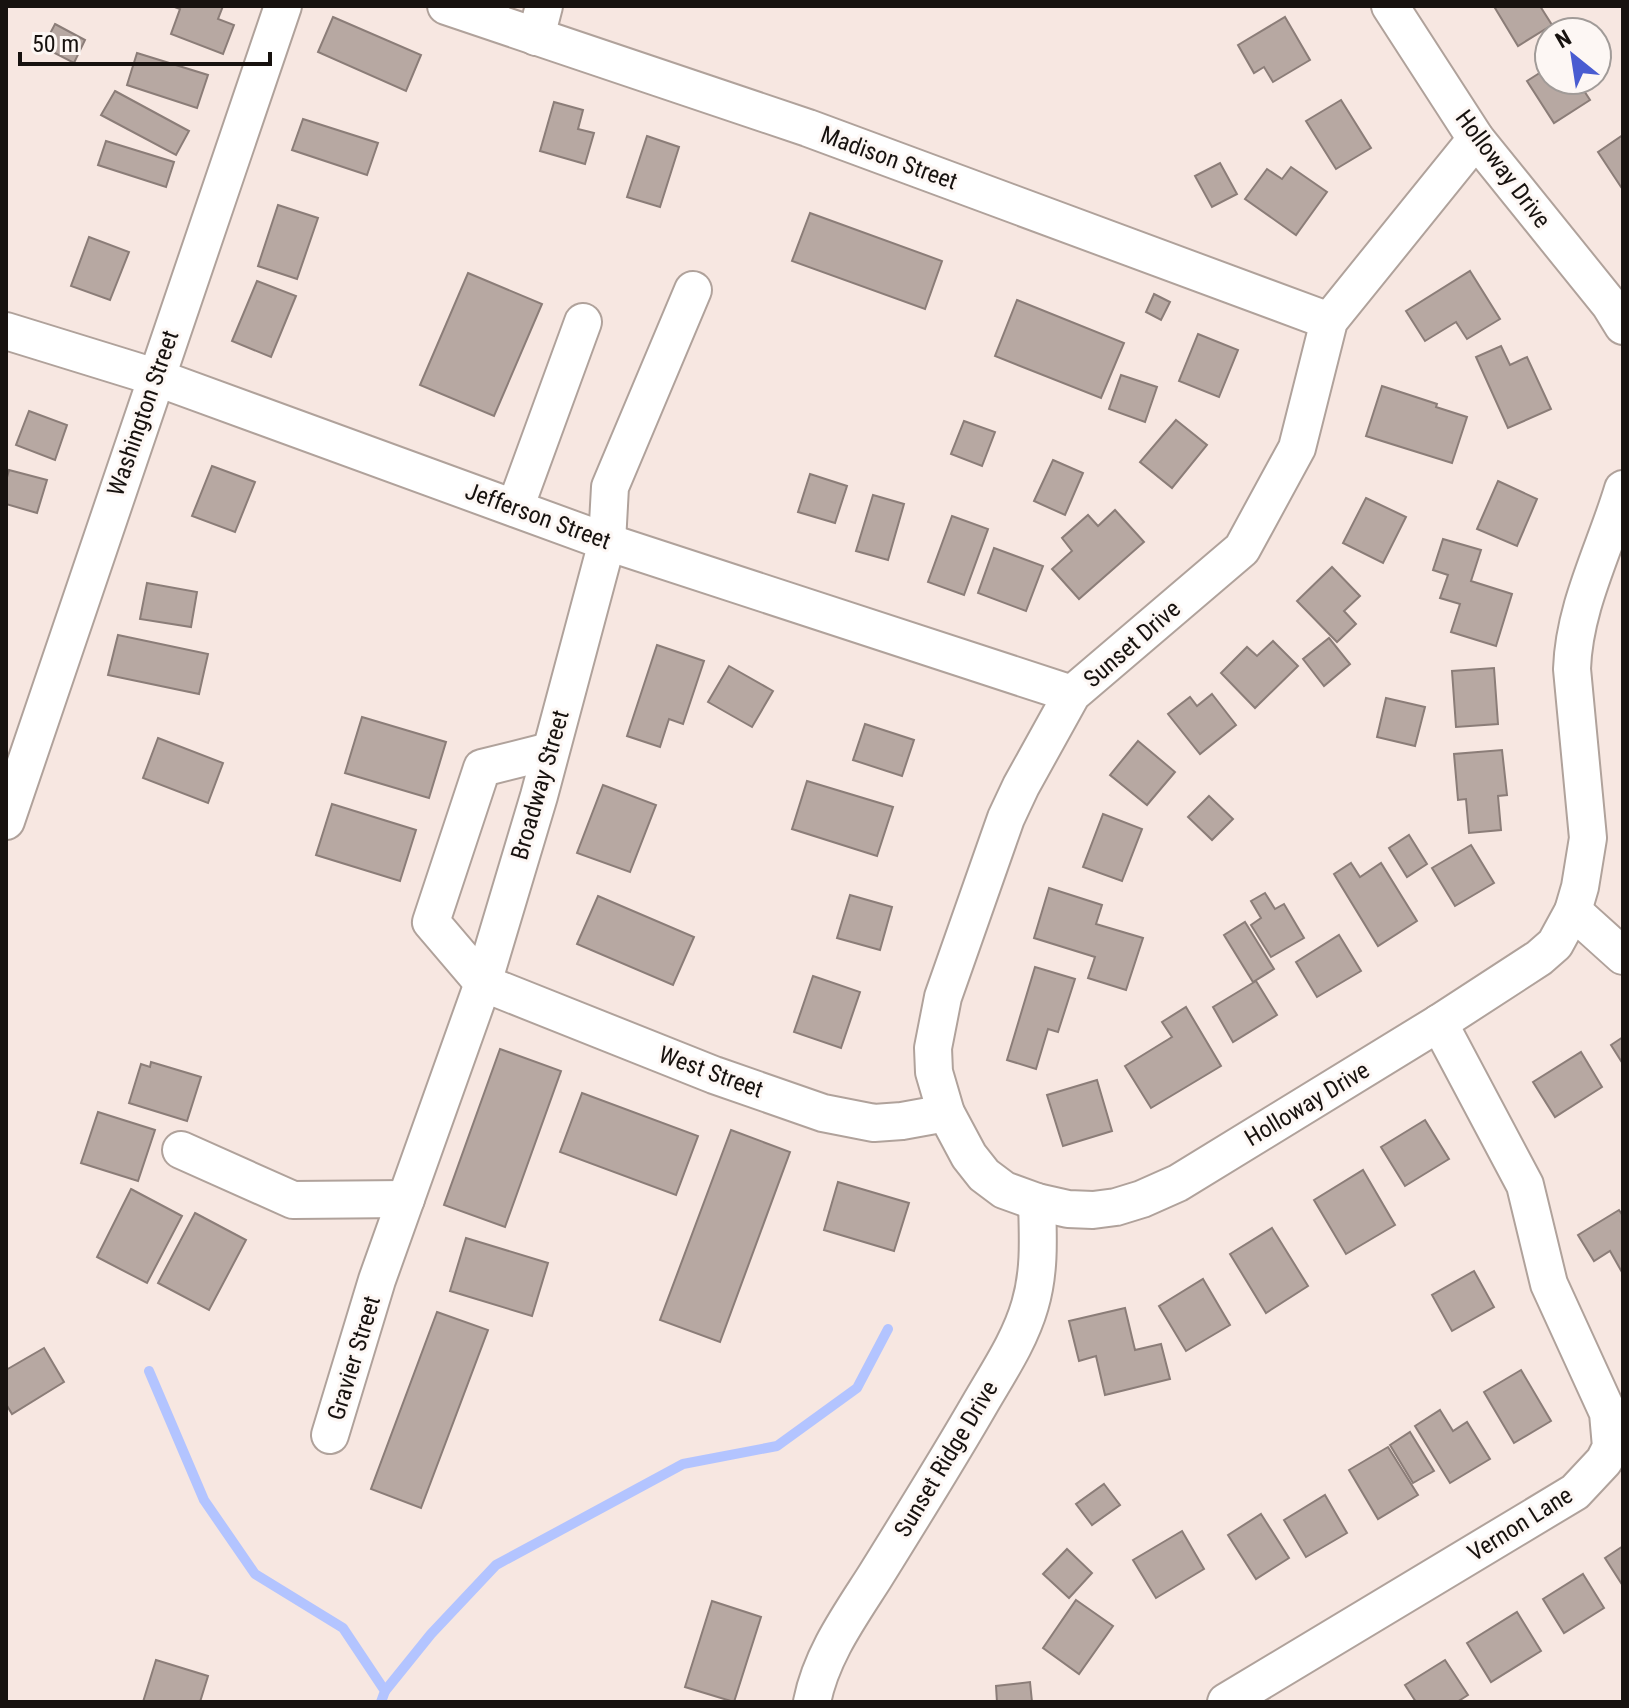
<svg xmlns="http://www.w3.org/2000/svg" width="1629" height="1708" viewBox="0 0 1629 1708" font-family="'Roboto Condensed',sans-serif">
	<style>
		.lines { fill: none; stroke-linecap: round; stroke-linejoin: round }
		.stream { stroke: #b3c4ff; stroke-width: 10 }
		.building { fill: #b7a8a2; stroke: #8b7d78; stroke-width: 2 }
		.minor-casing { stroke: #b0a29b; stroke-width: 40 }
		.minor { stroke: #fff; stroke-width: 36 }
		.labels { text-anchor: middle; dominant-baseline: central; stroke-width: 6; stroke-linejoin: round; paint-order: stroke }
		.street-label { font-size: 24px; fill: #17120f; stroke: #fdf7f4 }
	</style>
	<rect width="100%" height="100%" fill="#f7e7e1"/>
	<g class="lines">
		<g class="stream">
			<path d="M149 1371 204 1500 255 1574 343 1628 385 1691 381 1702"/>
			<path d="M385 1691 431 1634 496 1565 683 1464 777 1446 857 1388 888 1329"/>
		</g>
	</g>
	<g class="building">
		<path d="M172 6H223L218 19 234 25 223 54 171 34 180 9Z"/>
		<path d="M1498 6H1540L1552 25 1518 46 1495 8Z"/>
		<path d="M333 17 421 55 406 91 318 52Z"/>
		<path d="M1285 17 1310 60 1273 82 1264 67 1254 73 1238 45Z"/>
		<path d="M55 24 85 40 74 63 43 47Z"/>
		<path d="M137 53 208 75 197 108 127 85Z"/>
		<path d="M1549 67V80H1577L1590 100 1554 123 1527 81Z"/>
		<path d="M115 91 189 131 176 155 101 115Z"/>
		<path d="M1341 100 1371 148 1336 169 1306 121Z"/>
		<path d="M554 102 583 110 578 129 594 133 585 164 540 151Z"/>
		<path d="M303 119 378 143 367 175 292 150Z"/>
		<path d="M1623 135V190L1598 152Z"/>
		<path d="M647 136 679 147 660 207 627 197Z"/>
		<path d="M106 141 174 162 166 187 98 165Z"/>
		<path d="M1220 163 1237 194 1212 207 1195 176Z"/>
		<path d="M1291 167 1327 192 1296 235 1245 199 1267 169 1282 179Z"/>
		<path d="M278 205 318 218 297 279 258 266Z"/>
		<path d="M810 213 942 261 925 309 792 261Z"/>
		<path d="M89 237 129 252 110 300 71 286Z"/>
		<path d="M1470 271 1500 319 1467 339 1456 322 1425 341 1406 311Z"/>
		<path d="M468 273 542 304 494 416 420 385Z"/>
		<path d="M257 281 296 296 271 357 232 341Z"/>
		<path d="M1154 294 1170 302 1161 320 1146 312Z"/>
		<path d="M1017 300 1124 343 1101 398 995 356Z"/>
		<path d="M1198 334 1238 350 1219 397 1179 381Z"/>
		<path d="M1501 346 1510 365 1527 357 1551 409 1508 428 1476 357Z"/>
		<path d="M1121 375 1157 387 1145 422 1109 409Z"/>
		<path d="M1382 386 1437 404 1436 407 1467 417 1452 463 1366 436Z"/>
		<path d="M29 411 67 425 55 460 16 445Z"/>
		<path d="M1176 420 1207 445 1172 488 1140 462Z"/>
		<path d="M964 421 995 432 982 466 951 454Z"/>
		<path d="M1053 460 1083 473 1065 515 1034 501Z"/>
		<path d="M212 466 255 482 235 532 192 516Z"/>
		<path d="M9 470 47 480 37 513 6 504V481Z"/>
		<path d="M810 474 847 486 835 523 798 512Z"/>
		<path d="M1498 481 1537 499 1517 546 1477 529Z"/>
		<path d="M873 495 904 504 888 560 856 551Z"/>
		<path d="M1366 498 1406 517 1383 563 1343 543Z"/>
		<path d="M1115 510 1144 542 1079 599 1052 569 1072 551 1062 538 1088 515 1098 526Z"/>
		<path d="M952 516 988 529 964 595 928 582Z"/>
		<path d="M1443 539 1481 550 1471 581 1512 594 1496 646 1451 632 1460 604 1440 598 1448 575 1433 570Z"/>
		<path d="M994 548 1043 566 1026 611 978 593Z"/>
		<path d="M1332 567 1360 596 1344 611 1356 624 1337 642 1297 601Z"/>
		<path d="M147 583 197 592 191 627 140 619Z"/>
		<path d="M118 635 208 654 199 694 108 675Z"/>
		<path d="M1329 638 1350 664 1324 686 1303 659Z"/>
		<path d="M1273 641 1298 666 1255 708 1221 673 1247 647 1257 656Z"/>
		<path d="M657 645 704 661 683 724 669 719 660 747 627 736Z"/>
		<path d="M729 666 773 691 752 727 708 702Z"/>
		<path d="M1494 668 1498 724 1456 727 1452 671Z"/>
		<path d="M1212 694 1236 725 1200 754 1168 714 1190 697 1197 706Z"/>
		<path d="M1386 698 1425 707 1415 746 1377 737Z"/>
		<path d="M362 717 446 742 429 798 345 773Z"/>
		<path d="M865 724 914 740 902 776 853 760Z"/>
		<path d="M158 738 223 763 208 803 143 778Z"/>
		<path d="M1138 741 1175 772 1147 805 1110 775Z"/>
		<path d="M1502 750 1507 795 1498 796 1501 830 1469 833 1466 799 1458 800 1454 754Z"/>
		<path d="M807 781 893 807 877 856 792 829Z"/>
		<path d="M603 785 656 805 630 872 577 853Z"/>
		<path d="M1209 796 1233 819 1212 840 1188 817Z"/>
		<path d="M332 804 416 830 400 881 316 855Z"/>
		<path d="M1103 814 1142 829 1122 881 1083 867Z"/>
		<path d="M1409 835 1427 864 1407 877 1389 848Z"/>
		<path d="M1471 845 1494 883 1455 906 1432 868Z"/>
		<path d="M1351 863 1360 877 1381 863 1417 921 1378 946 1334 874Z"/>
		<path d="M1049 888 1102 905 1096 924 1143 938 1126 990 1088 978 1095 957 1034 938Z"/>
		<path d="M1265 893 1275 909 1284 904 1304 938 1271 957 1251 925 1261 918 1251 901Z"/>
		<path d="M850 895 892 907 880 950 837 938Z"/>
		<path d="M598 896 694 937 673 985 577 944Z"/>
		<path d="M1245 922 1274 969 1253 982 1224 935Z"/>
		<path d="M1339 935 1361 971 1317 997 1296 962Z"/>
		<path d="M1035 967 1075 979 1058 1032 1048 1029 1036 1069 1007 1060Z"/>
		<path d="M813 976 860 992 841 1048 794 1032Z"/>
		<path d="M1256 981 1277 1015 1233 1042 1213 1007Z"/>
		<path d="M1186 1007 1221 1066 1151 1108 1125 1066 1172 1037 1162 1022Z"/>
		<path d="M1623 1037V1064L1611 1045Z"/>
		<path d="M500 1049 561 1071 505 1227 444 1205Z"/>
		<path d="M1581 1052 1602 1087 1555 1117 1533 1082Z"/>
		<path d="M151 1062 201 1077 187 1121 129 1103 141 1064 150 1067Z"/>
		<path d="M1097 1080 1112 1131 1063 1146 1047 1095Z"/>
		<path d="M582 1093 698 1136 676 1195 560 1152Z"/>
		<path d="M98 1112 155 1130 138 1181 81 1163Z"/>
		<path d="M1425 1120 1449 1159 1405 1186 1381 1147Z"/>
		<path d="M731 1130 790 1152 720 1342 660 1320Z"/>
		<path d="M1363 1170 1395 1225 1346 1254 1314 1200Z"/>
		<path d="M838 1182 909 1203 894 1251 824 1230Z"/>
		<path d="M131 1189 182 1216 147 1283 97 1257Z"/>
		<path d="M1619 1210 1623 1216V1274L1610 1251 1594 1261 1578 1235Z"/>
		<path d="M195 1213 246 1240 209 1310 158 1283Z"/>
		<path d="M1272 1228 1308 1286 1266 1313 1230 1254Z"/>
		<path d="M466 1238 548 1263 532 1316 450 1291Z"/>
		<path d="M1474 1271 1494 1307 1452 1331 1432 1295Z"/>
		<path d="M1203 1279 1230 1325 1186 1351 1159 1306Z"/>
		<path d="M1125 1308 1135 1350 1161 1344 1170 1379 1105 1395 1096 1356 1079 1361 1069 1321Z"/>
		<path d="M437 1312 488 1330 421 1508 371 1489Z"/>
		<path d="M44 1348 64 1382 12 1414 6 1404V1370Z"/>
		<path d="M1521 1370 1551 1421 1514 1443 1484 1392Z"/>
		<path d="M1440 1410 1453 1431 1467 1422 1490 1459 1450 1483 1415 1426Z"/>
		<path d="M1410 1432 1434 1471 1413 1483 1390 1445Z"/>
		<path d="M1388 1447 1418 1495 1378 1519 1349 1470Z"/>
		<path d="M1104 1484 1120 1505 1092 1525 1076 1504Z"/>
		<path d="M1325 1495 1347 1533 1306 1557 1284 1520Z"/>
		<path d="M1261 1514 1289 1558 1256 1579 1228 1535Z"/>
		<path d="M1182 1531 1204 1569 1156 1598 1133 1560Z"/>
		<path d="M1623 1546V1586L1605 1558Z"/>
		<path d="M1067 1549 1092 1573 1069 1598 1043 1574Z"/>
		<path d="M1583 1574 1604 1608 1564 1633 1543 1599Z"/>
		<path d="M1076 1600 1113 1626 1079 1674 1043 1648Z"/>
		<path d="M712 1601 761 1617 734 1702 685 1687Z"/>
		<path d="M1517 1612 1541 1651 1491 1682 1467 1643Z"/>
		<path d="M156 1660 208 1676 200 1702H143Z"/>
		<path d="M1445 1660 1468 1695 1457 1702H1416L1405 1685Z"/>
		<path d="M1030 1682 1032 1702H997L996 1686Z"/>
	</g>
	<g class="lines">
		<g class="minor-casing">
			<g id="minor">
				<path d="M446 6 808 128 1329 321"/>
				<path d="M1390 6 1476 139 1610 305 1623 326"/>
				<path d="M536 37 544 6"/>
				<path d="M1476 139 1329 321 1297 448 1242 549 1072 694 1021 786 1006 818 943 997 933 1048 934 1072 946 1113 969 1156 984 1175 1004 1190 1037 1202 1068 1209 1093 1210 1116 1207 1142 1199 1178 1183 1439 1023 1539 958 1555 944 1573 911 1580 887 1588 838 1572 669C1574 606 1605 549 1623 489"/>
				<path d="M6 331 155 377 607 542 1072 694"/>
				<path d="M515 508 583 322"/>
				<path d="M550 751 482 768 431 922 483 983 714 1075 823 1113 874 1123 902 1121 946 1113"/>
				<path d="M6 821 283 6"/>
				<path d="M1573 911 1623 956"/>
				<path d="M181 1150 293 1200 406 1199"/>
				<path d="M330 1435 377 1280 483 983 539 796 607 542 610 487 693 290"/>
				<path d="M812 1702C821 1656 849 1617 874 1578 910 1520 947 1461 981 1402 999 1371 1020 1340 1030 1305 1040 1271 1038 1237 1037 1202"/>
				<path d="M1226 1702 1575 1492 1604 1461 1611 1447 1608 1413 1549 1284 1525 1185 1439 1023"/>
			</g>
		</g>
		<use href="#minor" class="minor"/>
	</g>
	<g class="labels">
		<g class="street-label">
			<text transform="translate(889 158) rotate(20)">Madison Street</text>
			<text transform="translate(1503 169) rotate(53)">Holloway Drive</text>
			<text transform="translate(143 413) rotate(-71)">Washington Street</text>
			<text transform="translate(538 516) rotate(20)">Jefferson Street</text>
			<text transform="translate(1132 644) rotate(-41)">Sunset Drive</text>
			<text transform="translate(540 785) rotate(-74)">Broadway Street</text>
			<text transform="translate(711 1072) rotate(20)">West Street</text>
			<text transform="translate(1307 1104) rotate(-31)">Holloway Drive</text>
			<text transform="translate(354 1358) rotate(-73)">Gravier Street</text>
			<text transform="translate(946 1459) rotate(-59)">Sunset Ridge Drive</text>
			<text transform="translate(1520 1524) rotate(-32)">Vernon Lane</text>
		</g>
	</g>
	<rect width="1629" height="1708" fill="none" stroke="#17120f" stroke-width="16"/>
	<g transform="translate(1573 56) rotate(330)"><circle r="38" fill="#fdf7f4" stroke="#a19b98" stroke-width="2"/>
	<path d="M0-6L14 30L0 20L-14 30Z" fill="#495cd1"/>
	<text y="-12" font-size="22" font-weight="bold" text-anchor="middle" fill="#17120f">N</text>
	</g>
	<path d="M20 52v12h250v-12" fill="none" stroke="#17120f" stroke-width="4"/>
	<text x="32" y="52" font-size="24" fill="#17120f" stroke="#fdf7f4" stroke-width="6" paint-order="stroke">50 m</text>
</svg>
